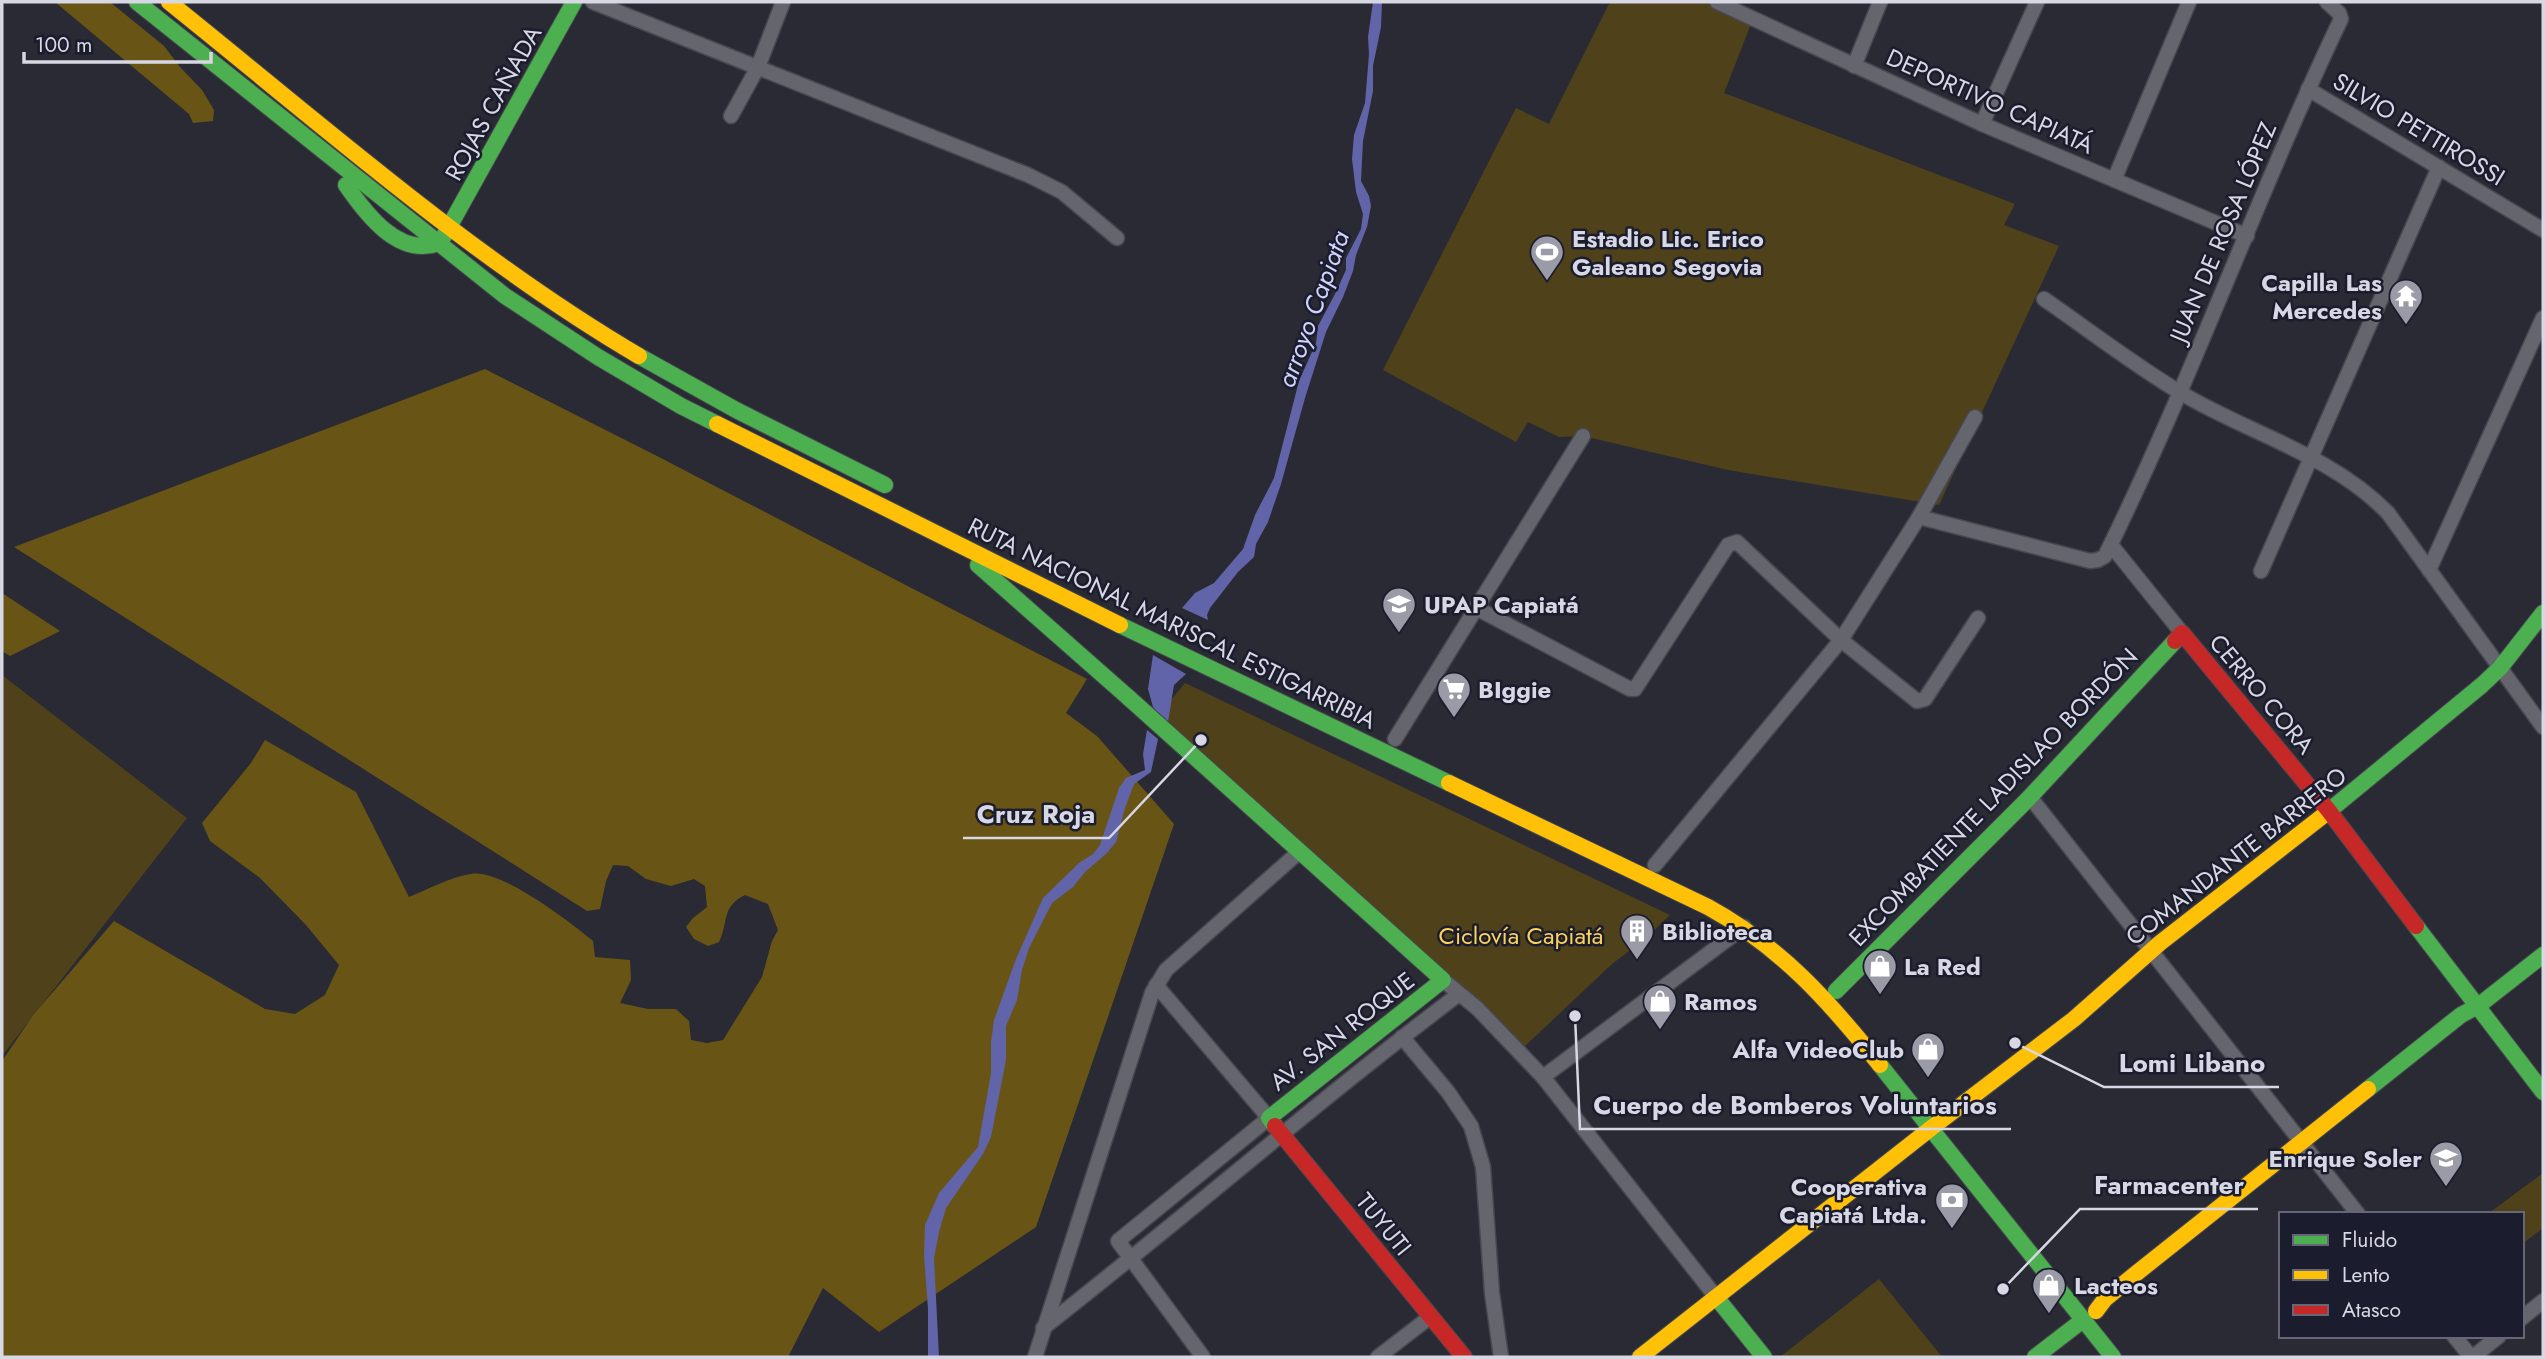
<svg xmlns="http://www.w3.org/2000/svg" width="2545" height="1359" viewBox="0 0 2545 1359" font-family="Jost,sans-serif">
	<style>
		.green { fill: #4f421b }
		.forest { fill: #685515 }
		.water { fill: #6164a9 }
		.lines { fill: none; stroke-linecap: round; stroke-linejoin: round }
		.street-casing { stroke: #46474f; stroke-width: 17 }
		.fast-casing { stroke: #46474f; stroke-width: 18 }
		.slow-casing { stroke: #46474f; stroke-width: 18 }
		.jam-casing { stroke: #46474f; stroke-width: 18 }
		.street { stroke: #64656d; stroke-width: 14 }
		.fast { stroke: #4caf50; stroke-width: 16 }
		.slow { stroke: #ffc107; stroke-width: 16 }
		.jam { stroke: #c62828; stroke-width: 16 }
		.labels { text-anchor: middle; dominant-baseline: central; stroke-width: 5; stroke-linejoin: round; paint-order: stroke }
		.street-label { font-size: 24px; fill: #d7d8e4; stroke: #1b1c2d }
		.poi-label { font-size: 24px; font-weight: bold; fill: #d7d8e4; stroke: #1b1c2d; text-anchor: start }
		.park-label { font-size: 24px; fill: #fcd358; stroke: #1b1c2d }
		.water-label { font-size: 26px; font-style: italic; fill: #cfd3fd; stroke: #1b1c2d }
		.leader { fill: none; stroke: #d7d8e4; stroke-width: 2.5 }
		.callout-dot { fill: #d7d8e4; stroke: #1b1c2d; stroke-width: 2.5 }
		.callout-label { font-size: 26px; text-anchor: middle; font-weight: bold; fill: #d7d8e4; stroke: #1b1c2d; stroke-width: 5; stroke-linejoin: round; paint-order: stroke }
	</style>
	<rect width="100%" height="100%" fill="#292a33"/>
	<g class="green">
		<path d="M1610 2H1712L1753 19 1724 93 2015 204 2004 225 2059 246 1939 505 1728 470 1583 436 1559 437 1528 422 1516 442 1383 370 1516 108 1549 124Z"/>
		<path d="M2 675 187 818 2 1056Z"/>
		<path d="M1185 683 1670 915 1645 939 1612 964 1523 1048 1157 717Z"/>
		<path d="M2543 1173V1228L2522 1244V1214L2489 1213Z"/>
		<path d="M1879 1279 1942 1357H1780Z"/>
	</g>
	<g class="forest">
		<path d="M55 2H110L164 46 180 67 202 90 214 110 213 121 193 123 189 114Z"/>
		<path d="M485 369 655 455 1087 679 1066 713 1097 736 1174 824 1036 1227 879 1332 823 1288 788 1357H2V1061L34 1014 114 921 265 1009 295 1014 325 995 339 965 306 925 260 878 210 841 202 823 251 763 265 740 356 792 409 897C429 889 450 877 471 874 500 868 570 922 593 941L595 957 630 960 631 980 620 1003 648 1009H676L689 1021 691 1040 707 1043 723 1040 762 977 772 941 778 930 768 904 745 895C721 907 729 921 719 942L708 946 694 939 686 927 693 918 707 907 705 886 694 879 671 886 646 879 628 866 613 865 606 881 600 909 587 911 14 547Z"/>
		<path d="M2 593 60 631 10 656 2 651Z"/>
	</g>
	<g class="water">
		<path d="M1373 2H1382L1381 27 1373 66V91L1363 141 1361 181 1369 196 1371 206 1367 227 1356 255 1353 271 1343 297 1326 332 1305 398 1281 484 1268 522 1256 544 1254 557 1238 572 1210 608 1207 615 1208 620 1182 608 1195 593 1214 583 1243 549 1255 515 1274 478 1299 381 1316 343 1318 326 1335 294 1346 270V258L1361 229 1363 214 1356 192 1352 159 1354 135 1365 103 1369 54 1368 37Z"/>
		<path d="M1153 655 1186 674 1174 685 1167 728 1153 707 1148 689Z"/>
		<path d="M1147 730 1158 739 1151 772 1134 784 1125 808 1116 842 1107 853 1085 872 1073 887 1052 903 1029 948 1022 970 1017 1000 1006 1026V1060L991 1137 983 1154 946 1208 939 1232 934 1258 939 1357H928V1309L924 1256 925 1225 939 1193 978 1147 991 1073V1042L994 1020 1016 959 1043 898 1079 863 1093 854 1100 845 1119 788 1126 778 1145 770 1143 754Z"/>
	</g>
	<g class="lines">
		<g class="street-casing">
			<g id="street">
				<path d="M593 2 1028 175 1062 192 1117 238"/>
				<path d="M1717 2 1982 124 2247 236"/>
				<path d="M1854 66 1880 2"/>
				<path d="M2308 89 2543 230"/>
				<path d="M731 116 758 67 783 2"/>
				<path d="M1982 124 2037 2"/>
				<path d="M2114 180 2189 2"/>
				<path d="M2044 299C2089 330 2134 365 2181 393 2248 433 2332 455 2388 513L2543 727"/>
				<path d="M1919 517 2090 561 2098 560 2105 556C2192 380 2257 195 2341 19L2339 13 2327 2"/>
				<path d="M2111 545 2182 633"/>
				<path d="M2429 570 2543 318"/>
				<path d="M2261 571 2439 167"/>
				<path d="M1476 608 1630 689H1635L1728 545 1737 542 1841 640 1917 701 1925 699 1978 618"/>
				<path d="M1395 739 1583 436"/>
				<path d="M2030 797 2358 1214"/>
				<path d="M1655 865 1841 640 1919 517 1975 417"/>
				<path d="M1443 980 1478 1009 1543 1077 1716 1297"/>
				<path d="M1156 985 1269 1118 1118 1241 1203 1357"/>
				<path d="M1402 1037 1448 1092 1471 1126 1483 1167 1492 1293 1501 1357"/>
				<path d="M1543 1077 1744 927"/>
				<path d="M2522 1318 2543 1301"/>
				<path d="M1043 1328C1183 1219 1317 1101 1459 994"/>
				<path d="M2454 1336 2471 1357"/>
				<path d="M1035 1357 1152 993 1166 970 1299 852"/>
				<path d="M1378 1357 1430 1317"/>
				<path d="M2473 1357 2499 1336"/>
			</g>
		</g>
		<g class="fast-casing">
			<g id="fast">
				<path d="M137 2 505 296 598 357 681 406 717 424"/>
				<path d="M346 185C366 214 399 258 439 243"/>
				<path d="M444 236 574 2"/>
				<path d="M639 356 736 410 885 485"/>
				<path d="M978 565 1129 698"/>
				<path d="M1120 625 1449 783"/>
				<path d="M1129 698 1443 980 1269 1118 1275 1126"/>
				<path d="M2324 815 2482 685 2500 668 2543 613"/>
				<path d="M2416 926 2543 1092"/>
				<path d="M1836 991 2028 799 2175 641"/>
				<path d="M1880 1065 2113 1357"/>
				<path d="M2368 1089 2461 1015 2478 1006 2543 955"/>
				<path d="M1716 1297 1764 1357"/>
				<path d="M2035 1357 2083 1320"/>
			</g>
		</g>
		<g class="slow-casing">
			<g id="slow">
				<path d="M169 2C320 123 472 258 639 356"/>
				<path d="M717 424 1120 625"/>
				<path d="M1449 783 1708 907C1781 947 1829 1001 1880 1065"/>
				<path d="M1930 1129 2074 1019 2160 943 2324 815"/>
				<path d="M2096 1311 2105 1299 2133 1276 2368 1089"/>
				<path d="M1640 1357 1930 1129"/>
			</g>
		</g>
		<g class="jam-casing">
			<g id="jam">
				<path d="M2175 641 2182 633 2329 811 2416 926"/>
				<path d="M1275 1126 1464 1357"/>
			</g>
		</g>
		<use href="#street" class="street"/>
		<use href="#fast" class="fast"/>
		<use href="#slow" class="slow"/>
		<use href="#jam" class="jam"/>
	</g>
	<defs>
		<g id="stadium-pin" transform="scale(1.75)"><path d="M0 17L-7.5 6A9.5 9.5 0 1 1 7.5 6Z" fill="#9a9ba6" stroke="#1b1c2d"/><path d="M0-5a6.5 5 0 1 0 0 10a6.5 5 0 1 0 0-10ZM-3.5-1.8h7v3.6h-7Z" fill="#fff"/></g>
		<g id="temple-pin" transform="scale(1.75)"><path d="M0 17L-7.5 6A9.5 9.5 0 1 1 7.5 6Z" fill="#9a9ba6" stroke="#1b1c2d"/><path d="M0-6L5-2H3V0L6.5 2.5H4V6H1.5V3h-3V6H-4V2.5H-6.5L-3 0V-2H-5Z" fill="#fff"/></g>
		<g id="university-pin" transform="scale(1.75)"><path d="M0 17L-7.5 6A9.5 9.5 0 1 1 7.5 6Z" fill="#9a9ba6" stroke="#1b1c2d"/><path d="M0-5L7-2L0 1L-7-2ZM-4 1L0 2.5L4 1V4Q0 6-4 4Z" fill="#fff"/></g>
		<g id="supermarket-pin" transform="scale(1.75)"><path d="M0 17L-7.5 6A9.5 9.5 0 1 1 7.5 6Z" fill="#9a9ba6" stroke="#1b1c2d"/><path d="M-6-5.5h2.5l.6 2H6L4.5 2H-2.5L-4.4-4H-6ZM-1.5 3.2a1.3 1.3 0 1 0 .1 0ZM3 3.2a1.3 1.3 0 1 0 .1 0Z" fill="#fff"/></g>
		<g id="building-pin" transform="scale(1.75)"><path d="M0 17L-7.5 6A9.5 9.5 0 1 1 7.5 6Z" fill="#9a9ba6" stroke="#1b1c2d"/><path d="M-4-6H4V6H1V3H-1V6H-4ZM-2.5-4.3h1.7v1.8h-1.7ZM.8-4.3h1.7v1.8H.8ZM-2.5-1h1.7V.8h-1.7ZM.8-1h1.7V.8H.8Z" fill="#fff"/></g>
		<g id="shop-pin" transform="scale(1.75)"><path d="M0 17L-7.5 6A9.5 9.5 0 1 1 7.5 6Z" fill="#9a9ba6" stroke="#1b1c2d"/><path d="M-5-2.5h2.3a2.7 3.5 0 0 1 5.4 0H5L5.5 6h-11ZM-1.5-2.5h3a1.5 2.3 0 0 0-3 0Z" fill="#fff"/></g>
		<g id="school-pin" transform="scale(1.75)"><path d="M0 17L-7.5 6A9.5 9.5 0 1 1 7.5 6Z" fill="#9a9ba6" stroke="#1b1c2d"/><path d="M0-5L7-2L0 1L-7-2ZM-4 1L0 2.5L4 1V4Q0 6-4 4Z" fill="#fff"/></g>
		<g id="bank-pin" transform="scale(1.75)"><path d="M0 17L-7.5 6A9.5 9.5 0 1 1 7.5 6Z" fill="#9a9ba6" stroke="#1b1c2d"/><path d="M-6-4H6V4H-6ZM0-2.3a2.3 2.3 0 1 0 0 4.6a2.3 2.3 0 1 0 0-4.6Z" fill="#fff"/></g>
	</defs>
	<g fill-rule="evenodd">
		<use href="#stadium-pin" x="1547" y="252"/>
		<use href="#temple-pin" x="2406" y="296"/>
		<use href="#university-pin" x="1399" y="604"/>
		<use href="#supermarket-pin" x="1454" y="689"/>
		<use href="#building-pin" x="1637" y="931"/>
		<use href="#shop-pin" x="1880" y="966"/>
		<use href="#shop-pin" x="1660" y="1001"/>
		<use href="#shop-pin" x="1928" y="1049"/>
		<use href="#school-pin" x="2446" y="1158"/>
		<use href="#bank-pin" x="1952" y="1200"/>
		<use href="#shop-pin" x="2049" y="1285"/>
	</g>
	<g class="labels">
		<g class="street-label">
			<text transform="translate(1990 101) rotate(24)">DEPORTIVO CAPIATÁ</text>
			<text transform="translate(493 103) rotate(-61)">ROJAS CAÑADA</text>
			<text transform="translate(2419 129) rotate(31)">SILVIO PETTIROSSI</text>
			<text transform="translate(2223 232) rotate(-67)">JUAN DE ROSA LÓPEZ</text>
			<text transform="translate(1172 623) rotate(26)">RUTA NACIONAL MARISCAL ESTIGARRIBIA</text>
			<text transform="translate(2262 694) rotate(50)">CERRO CORA</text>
			<text transform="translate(1993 797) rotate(-46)">EXCOMBATIENTE LADISLAO BORDÓN</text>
			<text transform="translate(2236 856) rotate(-38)">COMANDANTE BARRERO</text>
			<text transform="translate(1342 1031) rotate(-38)">AV. SAN ROQUE</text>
			<text transform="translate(1384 1224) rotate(51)">TUYUTI</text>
		</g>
		<g class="poi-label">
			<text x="1572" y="238">Estadio Lic. Erico<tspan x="1572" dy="28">Galeano Segovia</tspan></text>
			<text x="2382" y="282" text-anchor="end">Capilla Las<tspan x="2382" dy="28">Mercedes</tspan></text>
			<text x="1424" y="604">UPAP Capiatá</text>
			<text x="1478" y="689">BIggie</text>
			<text x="1662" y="931">Biblioteca</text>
			<text x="1904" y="966">La Red</text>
			<text x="1684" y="1001">Ramos</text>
			<text x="1904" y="1049" text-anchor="end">Alfa VideoClub</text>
			<text x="2422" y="1158" text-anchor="end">Enrique Soler</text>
			<text x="1927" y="1186" text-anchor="end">Cooperativa<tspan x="1927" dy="28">Capiatá Ltda.</tspan></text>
			<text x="2074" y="1285">Lacteos</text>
		</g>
		<g class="park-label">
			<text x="1521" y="935">Ciclovía Capiatá</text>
		</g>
		<g class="water-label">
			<text transform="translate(1313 309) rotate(-70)">arroyo Capiata</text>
		</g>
	</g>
	<path class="leader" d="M1201 740L1109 838H963M2015 1043L2104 1087H2279M1575 1016L1580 1129H2011M2003 1289L2080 1209H2258"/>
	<g class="callout-dot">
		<circle cx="1201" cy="740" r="7"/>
		<circle cx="2015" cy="1043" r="7"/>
		<circle cx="1575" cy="1016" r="7"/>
		<circle cx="2003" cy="1289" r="7"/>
	</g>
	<g class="callout-label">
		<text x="1036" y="823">Cruz Roja</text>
		<text x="2192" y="1072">Lomi Libano</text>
		<text x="1795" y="1114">Cuerpo de Bomberos Voluntarios</text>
		<text x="2169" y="1194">Farmacenter</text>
	</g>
	<rect width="2545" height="1359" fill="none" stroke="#d7d8e4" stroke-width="7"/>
	<rect x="2279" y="1212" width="245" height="126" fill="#1b1c2d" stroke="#666776" stroke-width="2"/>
	<rect x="2293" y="1235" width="35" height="10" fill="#4caf50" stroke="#666776" stroke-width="2"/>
	<text x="2342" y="1247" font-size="21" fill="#d7d8e4">Fluido</text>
	<rect x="2293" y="1270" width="35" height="10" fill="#ffc107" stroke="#666776" stroke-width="2"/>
	<text x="2342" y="1282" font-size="21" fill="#d7d8e4">Lento</text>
	<rect x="2293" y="1305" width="35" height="10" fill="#c62828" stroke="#666776" stroke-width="2"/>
	<text x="2342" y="1317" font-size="21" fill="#d7d8e4">Atasco</text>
	<path d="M24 52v10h187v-10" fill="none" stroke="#d7d8e4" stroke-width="3.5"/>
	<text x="35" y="52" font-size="21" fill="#d7d8e4" stroke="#1b1c2d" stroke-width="5" paint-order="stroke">100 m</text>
</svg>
